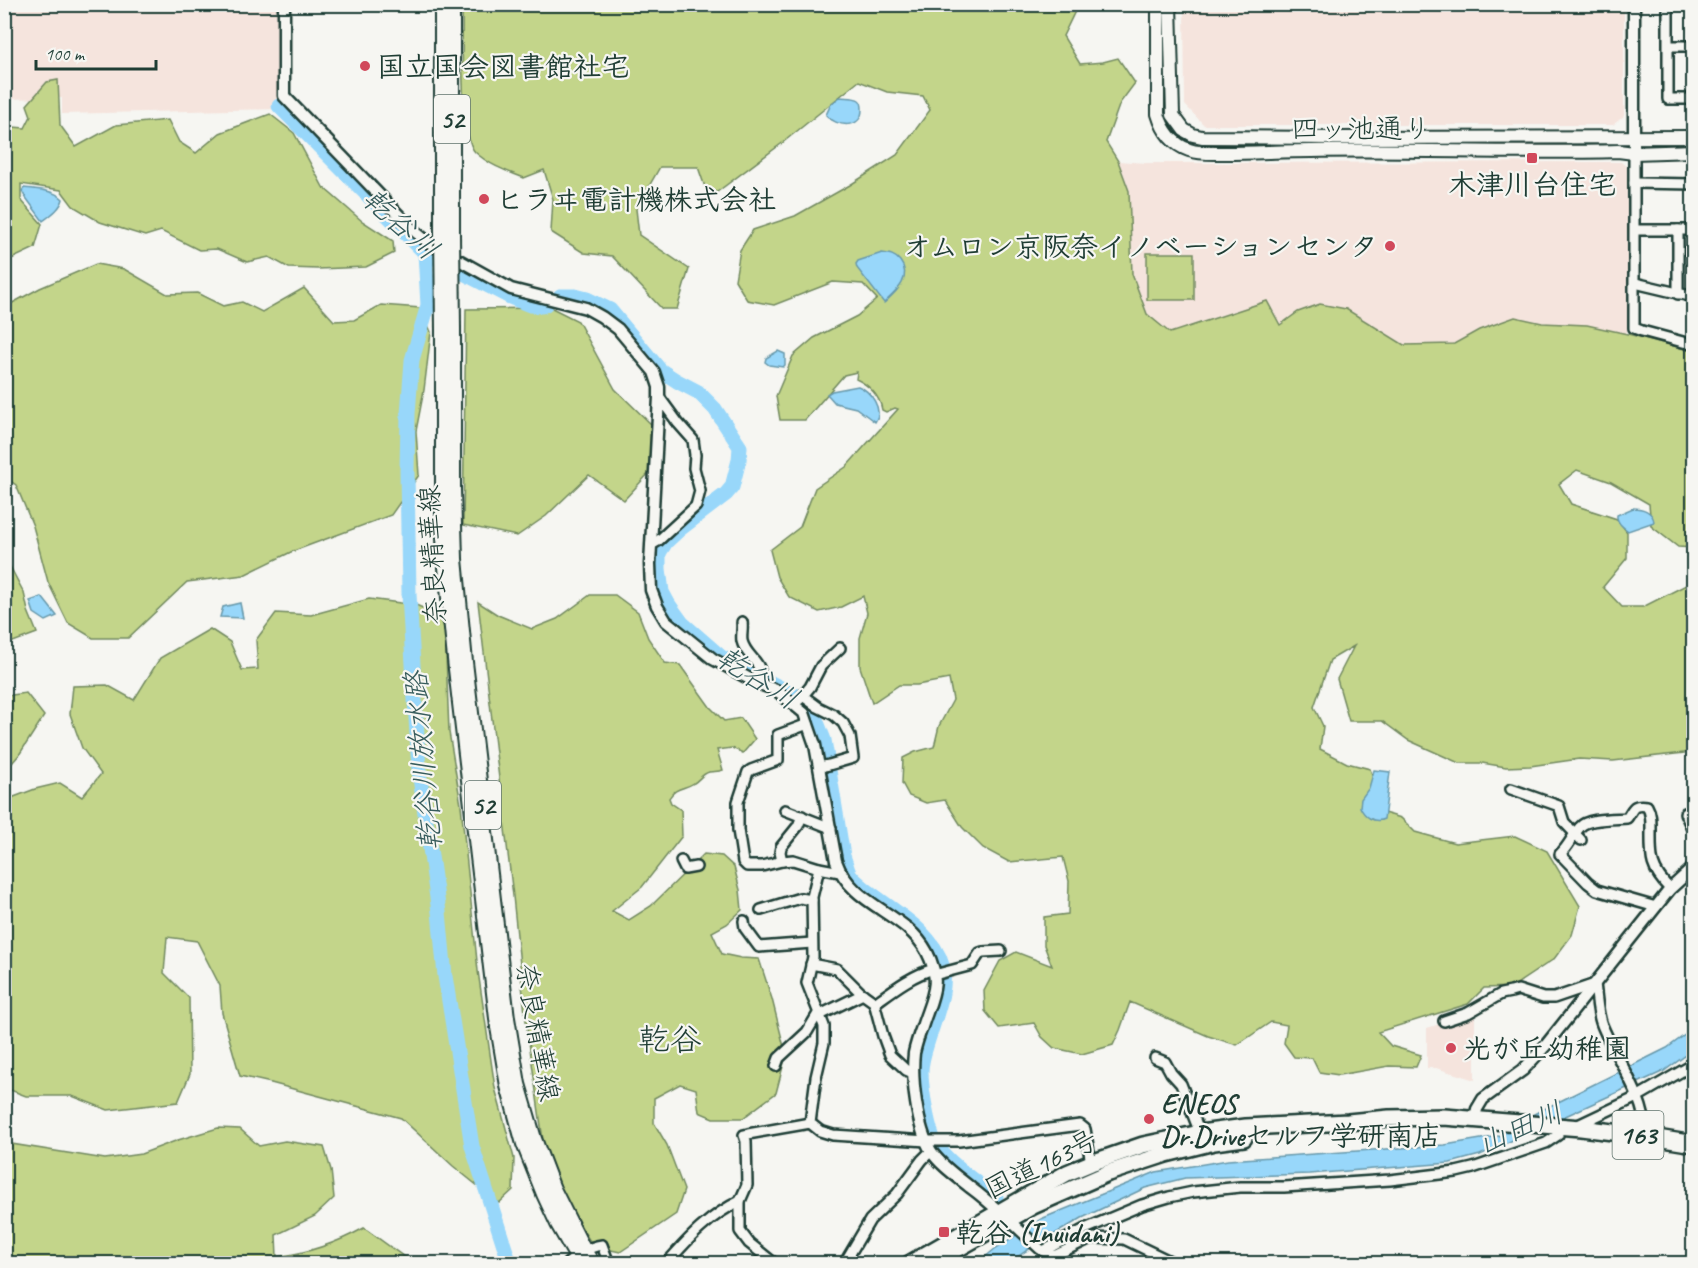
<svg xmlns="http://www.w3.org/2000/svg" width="1698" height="1268" viewBox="0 0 1698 1268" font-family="Caveat,'Klee One',sans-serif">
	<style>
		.built { fill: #f5e4dd }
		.green { fill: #c3d58a; stroke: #71895f; stroke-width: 1.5 }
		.water { fill: #98d7fa; stroke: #6899ab; stroke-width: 1.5 }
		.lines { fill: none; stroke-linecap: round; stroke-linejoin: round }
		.river { stroke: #98d7fa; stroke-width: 15 }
		.minor-casing { stroke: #1f3d34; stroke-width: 14 }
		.tertiary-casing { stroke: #1f3d34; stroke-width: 15 }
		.secondary-casing { stroke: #1f3d34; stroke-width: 16 }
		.primary-casing { stroke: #1f3d34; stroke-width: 18 }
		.trunk-casing { stroke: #1f3d34; stroke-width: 20 }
		.minor { stroke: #f6f6f2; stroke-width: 9 }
		.tertiary { stroke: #f6f6f2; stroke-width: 10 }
		.secondary { stroke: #f6f6f2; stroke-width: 12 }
		.primary { stroke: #f6f6f2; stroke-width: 14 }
		.trunk { stroke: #f6f6f2; stroke-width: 15 }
		.primary-bridge-casing { stroke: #1f3d34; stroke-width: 18; stroke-linecap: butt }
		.primary-bridge { stroke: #f6f6f2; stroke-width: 14 }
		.poi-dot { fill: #d1495b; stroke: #f6f6f2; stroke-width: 2 }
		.labels { text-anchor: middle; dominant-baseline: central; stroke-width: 4.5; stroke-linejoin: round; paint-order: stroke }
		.shield { fill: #f6f6f2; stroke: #60746d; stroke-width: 1.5 }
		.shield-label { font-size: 27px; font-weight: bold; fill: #1f3d34 }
		.poi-label { font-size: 28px; font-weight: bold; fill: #1f3d34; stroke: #f6f6f2; text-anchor: start }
		.street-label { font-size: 28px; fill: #1f3d34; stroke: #f6f6f2 }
		.water-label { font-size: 30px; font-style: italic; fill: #375c5c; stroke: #f6f6f2 }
		.quarter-label { font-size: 32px; fill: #1f3d34; stroke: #f6f6f2 }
	</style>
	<rect width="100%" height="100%" fill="#f6f6f2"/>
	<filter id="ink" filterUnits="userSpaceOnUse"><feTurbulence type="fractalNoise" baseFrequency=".0167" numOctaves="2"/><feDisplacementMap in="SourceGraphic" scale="12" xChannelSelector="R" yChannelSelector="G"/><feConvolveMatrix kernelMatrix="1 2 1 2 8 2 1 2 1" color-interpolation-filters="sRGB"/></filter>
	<g filter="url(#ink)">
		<g class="built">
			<path d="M4 5H279V109L62 114V98L5 99Z"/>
			<path d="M1184 5H1624V116L1613 125H1204L1185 105Z"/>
			<path d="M1118 161 1146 163 1621 162 1627 167V334L1587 325 1542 323 1515 317 1479 330 1454 344 1404 345 1346 309 1321 304 1298 312 1280 325 1267 301 1170 333 1147 314 1132 274 1129 191Z"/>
			<path d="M1471 1014 1475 1016V1080L1436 1068H1427V1028Z"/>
		</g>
		<g class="green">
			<path d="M991 4 993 8 1004 4 1078 5 1063 36 1080 64 1103 62 1118 58 1135 83 1120 103 1106 142 1118 161 1129 191 1132 274 1147 314 1170 333 1267 301 1280 325 1298 312 1320 304 1346 309 1404 345 1454 344 1479 330 1515 317 1542 323 1587 325 1632 335 1693 351V548L1678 547 1651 526 1649 504 1611 482 1577 470 1559 484 1571 504 1617 519 1627 532V558L1603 587 1622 607H1643L1686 585 1693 584V752L1613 761 1579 759 1530 766 1506 767 1482 763H1459L1408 740 1382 721H1349L1337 679 1354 646 1330 660 1314 707 1323 726 1320 749 1347 763 1370 769 1376 785 1370 809 1401 818 1415 832 1455 843 1515 836 1547 851 1580 906 1572 935 1554 959 1512 987 1484 988 1468 1004 1378 1032 1391 1046 1421 1055 1416 1067 1389 1066 1339 1075 1319 1072 1312 1058 1294 1057 1284 1043 1287 1025 1271 1022 1237 1045 1208 1036 1130 1002 1120 1030 1113 1045 1082 1054 1054 1048 1042 1037 1034 1023 999 1028 985 1011 984 991 1000 961 1016 952 1052 966 1044 945V917L1068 914 1069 881 1063 857 1009 862 983 848 962 827 945 800 926 803 909 796 902 783 903 758 915 752 934 747 939 726 953 700 949 679 917 685H899L872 703 860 667V638L867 613 863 596 841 607 819 612 789 597 777 577 770 550 800 527 815 488 846 467 898 409 895 408 886 412 882 410C880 396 869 385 856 379L857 372 844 375 805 420H780L776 396 793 356 814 338 857 316 877 299 863 284 833 282 774 305 747 300 735 280 740 250 753 230 795 216 850 185 897 155 930 110 923 96 887 92 859 81 781 144 717 192 706 190 698 167H660L636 209 639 235 689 269 677 309H662L612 256 584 253 551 232 553 199 544 170 524 178C506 171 489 165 475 152 459 135 463 31 462 5Z"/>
			<path d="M58 80 60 125 76 147 116 125 168 120 179 142 196 153 220 133 270 114 294 133 323 187 362 221 393 241 394 253 366 267 318 269 289 268 269 257 247 262 217 249 199 250 161 231 145 236 100 222 73 206 61 190 21 184V200L42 224 35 248 5 262V114L13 127 25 128 31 116 27 105 47 82Z"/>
			<rect x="1147" y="253" width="47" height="47"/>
			<path d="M96 264 124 269 167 294 197 293 223 306 242 302 262 312 304 288 334 321 354 320 381 305 421 308 431 332 424 390 416 431 419 475 391 515 291 552 244 575 187 582 128 638H93L68 623 48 582 33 526 16 485 5 477V307L40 288Z"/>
			<path d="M552 308 578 321 615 389 653 426 650 472 624 500 589 475 546 516 517 536 463 525 466 309Z"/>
			<path d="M4 555 24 593 28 611 37 633 5 645Z"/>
			<path d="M590 595H615L638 612 648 638 665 663 680 665 710 707 724 721 741 718 755 739 743 753 732 748 717 750 723 770C718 772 715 771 709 772 702 774 699 780 694 783 685 789 675 787 669 798L671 803 681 810 682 836 642 887 612 911 629 920 651 906 704 854 722 856 734 867 740 890 742 910 727 924 712 932 722 954 741 958 759 959 772 999 786 1055 776 1093 743 1118H713L699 1112 696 1089 680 1084 654 1098V1123L667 1145 684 1190 676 1214 620 1252 593 1246 560 1194 546 1161 525 1014 513 896 478 602 498 615 532 629 557 619Z"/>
			<path d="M369 599 416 605 439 615 445 630 449 732 461 805 478 971 495 1088 514 1158 513 1190 499 1203 453 1166 401 1118 271 1083 240 1076 222 1013 220 986 197 941 167 937 164 973 189 998 190 1074 178 1102 108 1110 72 1096H26L5 1088V798L6 800 35 789 60 783 82 797 101 774 82 748 70 714 73 686 107 685 134 700 160 658 210 629 230 642 242 670 258 669 256 640 276 613 311 615Z"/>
			<path d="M26 693 44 716 19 755 5 771V696Z"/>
			<path d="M218 1128 240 1129 259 1146 285 1141 324 1147 331 1170 334 1198 315 1216 276 1235 277 1257C308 1253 337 1243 364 1228L403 1256 420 1263H5V1143L105 1159 141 1154 178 1140Z"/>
		</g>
		<g class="water">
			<path d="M840 97C845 98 855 97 859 100 862 102 862 106 862 109 862 130 836 127 826 115L831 104Z"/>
			<path d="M24 188C36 189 54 190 63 199 61 208 51 215 43 221L24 195 22 191Z"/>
			<path d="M882 253C890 254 895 255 900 261 913 278 896 292 884 303L857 268 856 264 858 261Z"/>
			<path d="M778 351 785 354V365L783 367 769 365 765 362 766 358Z"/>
			<path d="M858 386C871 391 884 410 875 422L856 408 835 403 827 394 832 391Z"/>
			<path d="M1633 508C1642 508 1653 511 1654 522L1628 531C1623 527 1616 522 1617 515Z"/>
			<path d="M42 597 57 616 46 621 34 613 30 601Z"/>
			<path d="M240 603 243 618 220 617 223 607Z"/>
			<path d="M1374 770 1390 772 1384 819C1374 824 1364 816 1360 807L1361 799 1369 788Z"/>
			<path d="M1693 1029V1050L1664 1071 1480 1155 1450 1163 1309 1174 1185 1178 1145 1188 1082 1218 1026 1251 1009 1263 977 1264 996 1248 1041 1219 1156 1172 1228 1160 1445 1145 1499 1136 1534 1114 1667 1048Z"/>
		</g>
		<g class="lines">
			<g class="river">
				<path d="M279 106 425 253 510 297 530 305 542 306 546 304"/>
				<path d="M425 253 428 305 412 360 408 414 407 471 409 594 419 771 439 912 445 976 472 1146 510 1264"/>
				<path d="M560 296H575L587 299 610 310 660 370 677 381 698 392 715 409 740 447 739 460 732 487 726 494 680 529 666 542 659 553V569L662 592 669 605 682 623 721 657 800 698 809 708 815 717 824 740 843 856C845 861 847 868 849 873 853 880 863 887 869 892 893 911 933 932 942 965 948 989 935 1017 928 1040 925 1050 921 1061 921 1071 921 1088 928 1132 937 1146 949 1164 979 1185 996 1197"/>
			</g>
			<g class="minor-casing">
				<g id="minor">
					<path d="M1668 4V99H1694"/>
					<path d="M1669 46H1694"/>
					<path d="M1634 153V328L1642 331 1694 345"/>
					<path d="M1634 183 1694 184"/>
					<path d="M1635 230H1694"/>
					<path d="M1678 230V294"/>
					<path d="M1635 283 1694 297"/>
					<path d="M651 545 658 541 696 506 700 491 694 468 695 455 693 440 678 423 659 397"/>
					<path d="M742 622C743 628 741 635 742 641 746 659 768 663 757 683"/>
					<path d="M803 696 818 707 834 715 843 723 850 736 853 758 829 765 819 767"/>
					<path d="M799 700 810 687 821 666 840 648"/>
					<path d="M808 724 778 735V760L751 770 748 772 738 802V830L743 862 747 866H762L782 861 793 860 819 868 840 872"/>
					<path d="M1511 789 1559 806 1564 822 1581 840"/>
					<path d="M785 810 831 828"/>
					<path d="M1685 813 1694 832"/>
					<path d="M681 861 685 869 696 867"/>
					<path d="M782 861 780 852 781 847 798 826 802 816"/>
					<path d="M1656 907 1597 890 1588 883 1560 854C1569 846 1572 836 1580 827 1587 818 1615 819 1627 818 1634 808 1632 804 1647 806 1651 813 1651 820 1651 829 1651 857 1649 868 1670 889"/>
					<path d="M761 910 800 898 812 900"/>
					<path d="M744 921 745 928 759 947 812 943"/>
					<path d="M811 964 837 969 860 992 874 1002 883 1036 890 1055 906 1070 913 1073"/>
					<path d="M934 975 972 965 980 953 983 952 1001 951"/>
					<path d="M875 1003C893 990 912 975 934 969"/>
					<path d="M820 1015 863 994"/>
					<path d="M1444 1021 1468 1013 1501 994 1511 992 1518 990 1543 998H1554L1595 984C1597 997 1597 1013 1602 1025 1615 1058 1648 1099 1645 1136"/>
					<path d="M1155 1058 1165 1062 1171 1073 1181 1084 1200 1133"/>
					<path d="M776 1066 779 1058 807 1032 819 1012"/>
					<path d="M810 1123 816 1077 824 1043V1026L807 983 813 957 812 897 819 868"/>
					<path d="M1580 1124 1637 1097 1694 1064"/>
					<path d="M1009 1220 1040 1249 1050 1255H1056L1091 1238 1124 1239 1176 1264"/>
					<path d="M1043 1251 1085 1229 1142 1205 1169 1197 1193 1192 1240 1187H1284L1390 1180 1456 1172 1473 1168 1546 1143 1558 1135"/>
					<path d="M567 1264C578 1255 587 1247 602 1245L609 1264"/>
					<path d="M666 1264C688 1239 710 1215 740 1201"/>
					<path d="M775 1264 749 1243 740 1231V1201L747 1185 746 1141 744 1135 748 1134 810 1123 820 1131 833 1135 927 1141H959L1080 1125 1085 1129 1091 1163"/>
					<path d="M844 1264 870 1220 897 1194 922 1160 931 1151"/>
				</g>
			</g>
			<g class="tertiary-casing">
				<g id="tertiary">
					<path d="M284 4V96L412 229 430 244 511 289 586 308 602 317 618 329 654 372 659 387V397L650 564 651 590 657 606 666 621 713 659 757 683 776 690 804 713 815 745 836 861C852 907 905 911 927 952 943 983 931 998 922 1027 919 1035 916 1044 914 1053 911 1079 917 1128 931 1151 941 1166 958 1177 971 1188 982 1196 992 1205 1002 1214"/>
					<path d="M1634 4V153"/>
					<path d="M1475 1119 1477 1109 1483 1099 1523 1070 1546 1045 1670 889 1694 867"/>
				</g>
			</g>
			<g class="secondary-casing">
				<g id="secondary">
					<path d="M1158 4V114C1163 131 1172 144 1189 150 1200 154 1213 153 1225 153 1254 153 1283 151 1312 151 1414 149 1516 154 1618 151L1634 153 1694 151"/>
					<path d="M1170 4 1173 115 1184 130 1193 135 1202 137 1335 138 1694 137"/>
				</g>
			</g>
			<g class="primary-casing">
				<g id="primary">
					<path d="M442 4V230"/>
					<path d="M452 4V234"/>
					<path d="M453 329V490L455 559 465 662 507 1018 518 1084 534 1139 553 1189 584 1251 593 1264"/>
					<path d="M443 330V517L445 557 456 669 498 1027 508 1086 524 1144 544 1194 558 1224 581 1264"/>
				</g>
			</g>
			<g class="trunk-casing">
				<g id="trunk">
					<path d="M909 1264 1067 1173 1091 1163 1143 1145 1200 1133 1246 1127 1348 1122 1389 1118 1444 1117 1581 1128 1645 1136 1694 1144"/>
					<path d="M931 1264 1033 1206 1108 1173 1166 1154 1214 1142 1244 1138"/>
				</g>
			</g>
			<use href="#minor" class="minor"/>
			<use href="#tertiary" class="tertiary"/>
			<use href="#secondary" class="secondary"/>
			<use href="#primary" class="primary"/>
			<use href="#trunk" class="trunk"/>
			<g class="primary-bridge-casing">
				<g id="primary-bridge">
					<path d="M442 230 443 330"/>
					<path d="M452 234 453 329"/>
				</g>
			</g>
			<use href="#primary-bridge" class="primary-bridge"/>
		</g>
	</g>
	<g class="poi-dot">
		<circle cx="365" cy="66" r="6"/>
		<rect x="1526" y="152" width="12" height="12" rx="3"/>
		<circle cx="484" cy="199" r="6"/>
		<circle cx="1390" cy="246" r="6"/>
		<circle cx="1451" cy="1048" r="6"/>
		<circle cx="1149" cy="1119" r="6"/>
		<rect x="938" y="1226" width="12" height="12" rx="3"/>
	</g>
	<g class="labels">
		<g class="shield">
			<rect x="434" y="95" width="36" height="48" rx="4.5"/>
			<rect x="465" y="781" width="36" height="48" rx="4.5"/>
			<rect x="1612.5" y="1111" width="51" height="48" rx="4.5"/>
		</g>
		<g class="shield-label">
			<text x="452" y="119">52</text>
			<text x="483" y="805">52</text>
			<text x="1638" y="1135">163</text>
		</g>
		<g class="poi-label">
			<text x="377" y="66">国立国会図書館社宅</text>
			<text x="1532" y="184" text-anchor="middle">木津川台住宅</text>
			<text x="496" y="199">ヒラヰ電計機株式会社</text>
			<text x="1378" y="246" text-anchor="end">オムロン京阪奈イノベーションセンタ</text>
			<text x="1463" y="1048">光が丘幼稚園</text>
			<text x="1161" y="1103">ENEOS<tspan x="1161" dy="32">Dr.Driveセルフ学研南店</tspan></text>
			<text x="956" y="1232">乾谷 (Inuidani)</text>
		</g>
		<g class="street-label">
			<text x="1361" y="128">四ッ池通り</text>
			<text transform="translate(432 555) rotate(-93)">奈良精華線</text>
			<text transform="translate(538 1032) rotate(80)">奈良精華線</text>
			<text transform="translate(1041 1164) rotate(-26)">国道163号</text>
		</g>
		<g class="water-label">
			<text transform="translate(401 224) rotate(42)">乾谷川</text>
			<text transform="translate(758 678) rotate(32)">乾谷川</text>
			<text transform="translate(423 761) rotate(-95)">乾谷川放水路</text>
			<text transform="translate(1520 1128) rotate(-23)">山田川</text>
		</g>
		<g class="quarter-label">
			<text x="670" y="1039">乾谷</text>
		</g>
	</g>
	<rect width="1698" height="1268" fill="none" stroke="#f6f6f2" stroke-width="24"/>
	<rect x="12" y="12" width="1674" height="1244" fill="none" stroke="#1f3d34" stroke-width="2" filter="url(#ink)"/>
	<path d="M36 60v9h120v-9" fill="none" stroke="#1f3d34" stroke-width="3"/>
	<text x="45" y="60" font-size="18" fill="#1f3d34" stroke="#f6f6f2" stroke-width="4.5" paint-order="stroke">100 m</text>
</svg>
